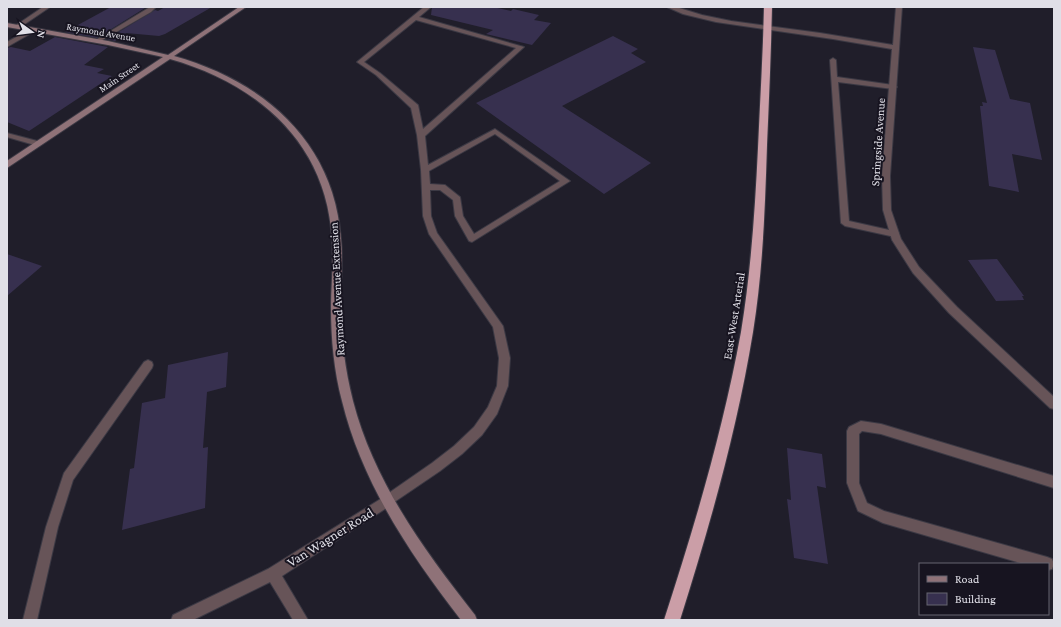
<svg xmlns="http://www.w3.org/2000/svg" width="1061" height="627" viewBox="0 0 1061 627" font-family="'Crimson Pro',serif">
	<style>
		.building { fill: #37304f }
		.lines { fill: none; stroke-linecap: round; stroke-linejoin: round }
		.lane-casing { stroke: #3b3944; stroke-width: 2 }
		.street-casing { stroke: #3b3944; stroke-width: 2 }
		.secondary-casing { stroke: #3b3944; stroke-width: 2 }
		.highway-casing { stroke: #3b3944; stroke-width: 2 }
		.lane { fill: #675458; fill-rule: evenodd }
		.street { fill: #675458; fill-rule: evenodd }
		.secondary { fill: #8f7278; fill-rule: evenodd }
		.highway { fill: #cb9ea7; fill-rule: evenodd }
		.labels { text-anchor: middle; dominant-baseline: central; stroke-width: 4; stroke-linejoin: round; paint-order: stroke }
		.far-street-label { font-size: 10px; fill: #e0dfe7; stroke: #171420 }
		.street-label { font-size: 12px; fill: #e0dfe7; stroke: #171420 }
		.near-street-label { font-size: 14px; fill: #e0dfe7; stroke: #171420 }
	</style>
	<rect width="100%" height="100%" fill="#201e2a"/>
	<g class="building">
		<path d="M111 7 145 8 97 38 65 32Z"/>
		<path d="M165 7H212L165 34 159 36 126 33 115 41 107 39 155 10 158 11Z"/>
		<path d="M432 7H493L511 11 513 9 539 15 534 20 551 23 532 45 486 34 493 30 431 15Z"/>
		<path d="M613 36 638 49 631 53 646 62 562 106 651 163 604 194 476 103Z"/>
		<path d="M55 37 108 47 84 65 104 69 97 73 112 76 29 131 7 122V48L11 47 30 51Z"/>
		<path d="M973 47 995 50 1010 99 1030 103 1042 160 1012 154 1019 192 989 186 980 106H983L982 102 987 103Z"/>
		<path d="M7 254 42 266 7 296Z"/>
		<path d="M997 259 1024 296H1022L1024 300 996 301 968 260Z"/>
		<path d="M228 352 226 387 207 392 203 448 208 447 205 508 122 530 130 469 134 468 142 403 165 398 168 365Z"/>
		<path d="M787 448 822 454 826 488 817 486 828 564 794 558 787 499 791 500Z"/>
	</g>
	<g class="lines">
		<g class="lane-casing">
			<g id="lane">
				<path d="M43 7H50L19 28H15V26Z"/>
				<path d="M150 7H156L151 12 99 42 94 41Z"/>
				<path d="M424 7H431L419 17 524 47 425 136 428 165 495 129 570 181 472 242 469 241 455 216 453 200 440 190H430L431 216 437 233 503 326 510 358 508 386 497 414 482 435 462 454 440 471 387 507 383 505 381 501 383 497 432 463 454 446 474 427 488 407 497 386 499 358 493 327 429 234 423 216 421 170 417 135 411 108 376 75 357 62ZM416 20 516 48 423 129 418 105 380 73 364 62ZM495 134 560 181 474 234 463 216 460 197 445 185 430 184 429 171Z"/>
				<path d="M33 28 36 30 35 31 7 47V42Z"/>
				<path d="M833 58 836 60 837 77 893 85 897 87 893 89 838 82 849 221 898 232 899 234 898 236 895 237 845 226 841 223 830 60Z"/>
				<path d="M7 133 41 142 42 144 38 146 7 137Z"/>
				<path d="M148 360 152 362 153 365 152 368 73 480 58 527 37 620H23L46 527 64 473 144 362Z"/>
				<path d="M861 421 881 424 1054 476V488L881 434 862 431 859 434V483L867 503 884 511 1047 557 1052 559 1054 564 1052 569 1048 570V564H1024L883 523 858 511 847 483V431L849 427Z"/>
			</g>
		</g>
		<g class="street-casing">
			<g id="street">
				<path d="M667 7H676L702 15 731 21 820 33 893 45 896 7H902L890 176 891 210 901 239 919 267 957 307 1054 397V409L1050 408 949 313 913 273 892 240 883 210 882 176 892 49 833 39 716 22 683 14Z"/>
				<path d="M387 495 391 497 393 501 391 505 282 576 308 620H293L270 582 193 620H171L173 615 268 569Z"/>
			</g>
		</g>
		<g class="secondary-casing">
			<path id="secondary" d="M239 7H246L174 56C263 81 334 141 341 239 343 261 341 284 341 307 341 338 345 370 353 401 374 482 424 550 475 615L477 620H461C410 554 362 483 342 401 334 371 331 339 331 307 331 285 334 262 332 240 327 143 258 84 170 59L7 168V161L163 57 108 45 7 27V23L108 41 168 55Z"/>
		</g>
		<g class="highway-casing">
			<path id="highway" d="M764 7H772C771 53 769 99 767 145 765 207 763 270 753 332 737 430 710 525 680 620H664C695 525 723 430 741 332 751 271 755 210 758 148 760 101 763 54 764 7Z"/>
		</g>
		<use href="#lane" class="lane"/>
		<use href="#street" class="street"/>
		<use href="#secondary" class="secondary"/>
		<use href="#highway" class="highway"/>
	</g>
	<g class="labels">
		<g class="far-street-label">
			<text transform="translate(101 32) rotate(10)">Raymond Avenue</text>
			<text transform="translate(119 77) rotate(-34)">Main Street</text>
		</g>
		<g class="street-label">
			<text transform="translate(878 142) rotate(-86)">Springside Avenue</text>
			<text transform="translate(337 289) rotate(-93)">Raymond Avenue Extension</text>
			<text transform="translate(734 316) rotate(-81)">East-West Arterial</text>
		</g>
		<g class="near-street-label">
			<text transform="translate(330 537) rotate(-32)">Van Wagner Road</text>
		</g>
	</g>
	<rect width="1061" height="627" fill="none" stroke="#e0dfe7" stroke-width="16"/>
	<rect x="919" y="563" width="130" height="52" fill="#171420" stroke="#676570"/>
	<rect x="927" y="576" width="20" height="6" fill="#8f7278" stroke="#676570"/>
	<text x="955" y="583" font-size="12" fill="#e0dfe7">Road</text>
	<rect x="927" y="593" width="20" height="12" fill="#37304f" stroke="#676570"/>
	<text x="955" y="603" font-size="12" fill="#e0dfe7">Building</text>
	<g transform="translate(32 32) rotate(104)" stroke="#171420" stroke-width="3" paint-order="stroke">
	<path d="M0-3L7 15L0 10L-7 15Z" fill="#e0dfe7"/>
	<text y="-6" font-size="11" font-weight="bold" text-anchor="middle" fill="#e0dfe7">N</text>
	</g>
</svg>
